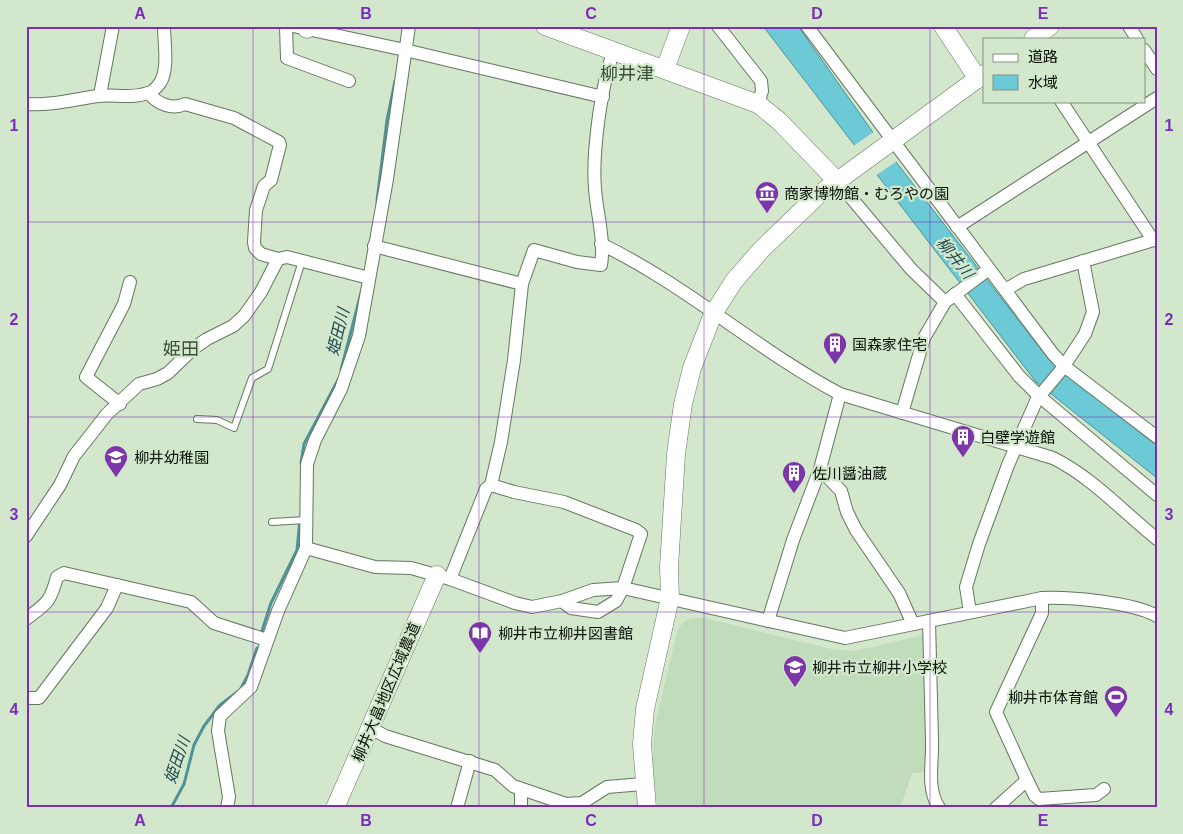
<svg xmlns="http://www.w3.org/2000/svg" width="1183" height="834" viewBox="0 0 1183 834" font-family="Helvetica,'Noto Sans JP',sans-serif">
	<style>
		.built { fill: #c1dcbb }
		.water { fill: #6cc9d6; stroke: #4f9298 }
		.pier { fill: #d2e7cc }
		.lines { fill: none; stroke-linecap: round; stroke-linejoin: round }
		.stream { stroke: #4f9298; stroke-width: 3 }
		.lane-casing { stroke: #64775f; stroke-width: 8 }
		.street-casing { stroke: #64775f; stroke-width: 14 }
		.secondary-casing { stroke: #64775f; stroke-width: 19 }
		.lane { stroke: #fff; stroke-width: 6 }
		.street { stroke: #fff; stroke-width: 12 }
		.secondary { stroke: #fff; stroke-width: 18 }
		.grid { fill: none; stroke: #7b2cbf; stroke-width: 1; stroke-opacity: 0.55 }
		.labels { text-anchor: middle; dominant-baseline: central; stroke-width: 4.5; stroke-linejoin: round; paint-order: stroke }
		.poi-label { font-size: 15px; fill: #0a1209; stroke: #d2e7cc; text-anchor: start }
		.street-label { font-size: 15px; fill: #0a1209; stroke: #d2e7cc }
		.water-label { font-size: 16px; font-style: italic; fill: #214c52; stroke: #d2e7cc }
		.quarter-label { font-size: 18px; fill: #3c4e38; stroke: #d2e7cc }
		.neatline { fill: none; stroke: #7b2cbf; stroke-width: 2 }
		.grid-label { font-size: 16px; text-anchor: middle; font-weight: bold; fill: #7b2cbf }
	</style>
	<rect width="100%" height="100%" fill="#d2e7cc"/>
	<path class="built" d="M692 618H704L831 649 855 651 924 635 926 748 924 772 912 773 900 808H658L653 779V748L655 725 677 632 683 622Z"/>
	<path class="water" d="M763 26H798L872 131 1050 361 1157 446V478L1036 382Z"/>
	<path class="pier" d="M875 131 897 161 875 176 852 147Z"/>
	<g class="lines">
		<g class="stream">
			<path d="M377 201 387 120 395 81"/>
			<path d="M341 370 361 293"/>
			<path d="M301 463 304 444 339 378"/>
			<path d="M262 631 271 603 297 550 300 519"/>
			<path d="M171 808 184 784 194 745 204 726 220 705 240 690 248 675 257 648"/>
		</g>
		<g class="lane-casing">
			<g id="lane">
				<path d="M197 419 217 420 234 428 252 378 268 369 302 261"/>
				<path d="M272 522 306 520"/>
			</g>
		</g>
		<g class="street-casing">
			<g id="street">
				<path d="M286 26 287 58 349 81"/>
				<path d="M293 26 405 50 603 97"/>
				<path d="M718 26 761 81 762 91 758 104"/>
				<path d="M807 26 1053 354 1064 366 1157 437"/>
				<path d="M1129 26 1137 39"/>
				<path d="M1144 50 1157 69"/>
				<path d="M149 93C157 104 172 110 185 104L234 118 279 142 280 145 271 180 264 186 256 210 254 242 255 248 261 254 278 259"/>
				<path d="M100 95 113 26"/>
				<path d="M1061 101 1153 240"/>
				<path d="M26 104C51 106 75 99 98 96 114 94 131 99 148 93 153 92 157 87 160 83 169 69 164 43 164 26"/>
				<path d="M837 181 911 269 945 302"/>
				<path d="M957 227 1157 98"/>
				<path d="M601 244C686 285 757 350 840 394L1053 458C1093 478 1122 511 1157 539"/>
				<path d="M374 246 522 284"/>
				<path d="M1005 290 1024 279 1157 239"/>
				<path d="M955 294 1019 376 1039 396 1157 495"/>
				<path d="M120 404 86 377 124 304 130 282"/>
				<path d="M902 413 924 338 945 302 989 269"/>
				<path d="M820 469 841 491 847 512 856 530 899 593 913 624"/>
				<path d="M491 485 514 492 564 502 636 530 641 534 623 588 616 601 598 612 571 608 562 601"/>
				<path d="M26 536 60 485 74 456 107 414 139 384 157 379 168 373 194 348 207 339 233 326 244 316 261 292 278 259 287 257 369 278"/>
				<path d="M306 548 375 567 411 568 450 579 515 603 532 607 562 601 593 590 623 588 845 638 1042 598C1071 597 1132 602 1157 616"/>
				<path d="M450 579 486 489 491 485 501 442 514 360 522 284 534 250 577 262 601 265C605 241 597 214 595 189 592 153 601 87 613 53"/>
				<path d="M970 612 966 587 979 544 1008 465 1037 399 1062 369 1085 334 1093 312 1083 261"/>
				<path d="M26 619C47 603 50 603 57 577L64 573 191 602 214 623 267 640"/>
				<path d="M768 621 793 540 820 469 840 394"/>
				<path d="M929 621C930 660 931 700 932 740 933 764 926 787 939 808"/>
				<path d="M26 698H39L107 608 117 585"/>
				<path d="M371 728 385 736 495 770 513 786 566 804 582 803 607 787 643 784"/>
				<path d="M1027 780 1035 796 1039 799 1096 795 1104 789"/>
				<path d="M227 808 229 797 218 731 220 716 251 687 278 611 306 548 307 464 315 440 341 389 359 336 387 179 409 26"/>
				<path d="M457 808 470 761"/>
				<path d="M521 808V789"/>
				<path d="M996 808 1027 780 996 712 1042 613V598"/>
			</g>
		</g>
		<g class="secondary-casing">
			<g id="secondary">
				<path d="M545 26 758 104 779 121 837 181"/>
				<path d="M943 26 978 79"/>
				<path d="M307 29V26"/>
				<path d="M1033 39 1050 26"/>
				<path d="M665 69 681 26"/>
				<path d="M335 808 437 575"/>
				<path d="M647 808 642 744 645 709 670 598 669 567 676 454 683 404 692 368 713 314 734 281 761 250 817 196 984 74"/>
			</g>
		</g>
		<use href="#lane" class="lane"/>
		<use href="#street" class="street"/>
		<use href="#secondary" class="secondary"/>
	</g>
	<path class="grid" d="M253 26V808M479 26V808M704 26V808M930 26V808M26 222H1157M26 417H1157M26 612H1157"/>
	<defs>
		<g id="museum-pin" transform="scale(1.25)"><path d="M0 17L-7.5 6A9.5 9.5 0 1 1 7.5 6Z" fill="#7d36aa" stroke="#d2e7cc"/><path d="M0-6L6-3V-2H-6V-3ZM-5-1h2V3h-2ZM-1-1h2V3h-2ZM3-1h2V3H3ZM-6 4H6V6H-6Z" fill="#fff"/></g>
		<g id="building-pin" transform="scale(1.25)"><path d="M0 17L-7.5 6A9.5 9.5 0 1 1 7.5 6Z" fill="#7d36aa" stroke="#d2e7cc"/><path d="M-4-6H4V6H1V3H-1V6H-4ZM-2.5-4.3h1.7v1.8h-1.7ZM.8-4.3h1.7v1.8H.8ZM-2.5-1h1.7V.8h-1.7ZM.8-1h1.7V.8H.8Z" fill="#fff"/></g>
		<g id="school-pin" transform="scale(1.25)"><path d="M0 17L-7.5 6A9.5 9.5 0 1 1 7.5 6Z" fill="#7d36aa" stroke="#d2e7cc"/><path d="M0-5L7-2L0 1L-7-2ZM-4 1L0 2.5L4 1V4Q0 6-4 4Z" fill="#fff"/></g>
		<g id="library-pin" transform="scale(1.25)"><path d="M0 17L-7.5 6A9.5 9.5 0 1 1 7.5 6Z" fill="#7d36aa" stroke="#d2e7cc"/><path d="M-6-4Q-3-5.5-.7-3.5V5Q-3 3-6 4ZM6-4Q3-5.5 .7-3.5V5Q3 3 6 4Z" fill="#fff"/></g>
		<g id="stadium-pin" transform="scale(1.25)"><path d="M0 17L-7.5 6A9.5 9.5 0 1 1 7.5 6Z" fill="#7d36aa" stroke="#d2e7cc"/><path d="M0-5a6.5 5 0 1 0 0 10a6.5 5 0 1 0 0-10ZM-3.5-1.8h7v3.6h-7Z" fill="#fff"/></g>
	</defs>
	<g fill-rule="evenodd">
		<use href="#museum-pin" x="767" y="193"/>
		<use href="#building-pin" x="835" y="344"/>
		<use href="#building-pin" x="963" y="437"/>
		<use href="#school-pin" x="116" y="457"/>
		<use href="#building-pin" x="794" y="473"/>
		<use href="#library-pin" x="480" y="633"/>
		<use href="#school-pin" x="795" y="667"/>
		<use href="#stadium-pin" x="1116" y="697"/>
	</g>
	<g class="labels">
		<g class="poi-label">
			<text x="784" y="193">商家博物館・むろやの園</text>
			<text x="852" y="344">国森家住宅</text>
			<text x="980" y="437">白壁学遊館</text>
			<text x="134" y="457">柳井幼稚園</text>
			<text x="812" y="473">佐川醤油蔵</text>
			<text x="498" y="633">柳井市立柳井図書館</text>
			<text x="812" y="667">柳井市立柳井小学校</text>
			<text x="1098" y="697" text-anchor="end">柳井市体育館</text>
		</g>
		<g class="street-label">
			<text transform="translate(386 692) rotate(-67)">柳井大畠地区広域農道</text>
		</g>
		<g class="water-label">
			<text transform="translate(955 258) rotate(51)">柳井川</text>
			<text transform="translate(338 332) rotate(-76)">姫田川</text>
			<text transform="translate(177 760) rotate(-71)">姫田川</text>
		</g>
		<g class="quarter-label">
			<text x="627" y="74">柳井津</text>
			<text x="181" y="349">姫田</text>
		</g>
	</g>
	<rect width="1183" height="834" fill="none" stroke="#d2e7cc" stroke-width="55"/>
	<rect x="983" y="38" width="162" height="65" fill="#d2e7cc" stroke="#82927e"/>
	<rect x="993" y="54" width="25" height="8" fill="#ffffff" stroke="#82927e"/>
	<text x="1028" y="62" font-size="15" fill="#0a1209">道路</text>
	<rect x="993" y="75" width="25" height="15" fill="#6cc9d6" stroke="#82927e"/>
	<text x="1028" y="88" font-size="15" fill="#0a1209">水域</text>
	<rect x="28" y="28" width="1128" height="778" class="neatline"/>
	<g class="grid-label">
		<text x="140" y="19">A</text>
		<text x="366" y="19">B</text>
		<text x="591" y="19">C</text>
		<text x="817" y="19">D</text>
		<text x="1043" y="19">E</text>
		<text x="14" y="131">1</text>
		<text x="1169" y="131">1</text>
		<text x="14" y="325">2</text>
		<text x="1169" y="325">2</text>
		<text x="14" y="520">3</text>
		<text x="1169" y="520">3</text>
		<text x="14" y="715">4</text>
		<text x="1169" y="715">4</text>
		<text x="140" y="826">A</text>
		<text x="366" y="826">B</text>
		<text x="591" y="826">C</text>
		<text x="817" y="826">D</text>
		<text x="1043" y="826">E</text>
	</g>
</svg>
